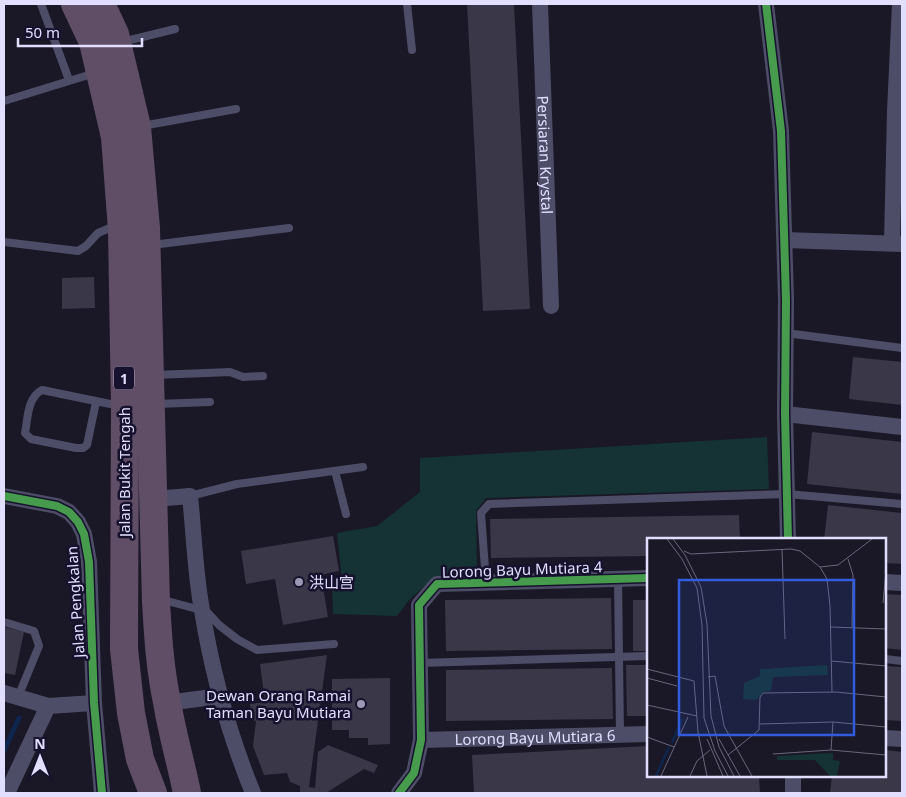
<svg xmlns="http://www.w3.org/2000/svg" width="906" height="797" viewBox="0 0 906 797" font-family="'Noto Sans','Noto Sans SC',sans-serif">
	<style>
		.green { fill: #153334 }
		.lines { fill: none; stroke-linecap: round; stroke-linejoin: round }
		.stream { stroke: #0e254d; stroke-width: 5 }
		.building { fill: #393748 }
		.lane { stroke: #4e4d67; stroke-width: 8 }
		.street { stroke: #4e4d67; stroke-width: 16 }
		.highway { stroke: #604e66; stroke-width: 28 }
		.cycleway-casing { stroke: #16122d; stroke-width: 11 }
		.cycleway { stroke: #469c4c; stroke-width: 8 }
		.poi-dot { fill: #9b99b3; stroke: #16122d; stroke-width: 2 }
		.labels { text-anchor: middle; dominant-baseline: central; stroke-width: 5; stroke-linejoin: round; paint-order: stroke }
		.shield { fill: #16122d; stroke: #a4a1c0; stroke-width: 1 }
		.shield-label { font-size: 14px; font-weight: bold; fill: #e1deff }
		.street-label { font-size: 15px; fill: #e1deff; stroke: #16122d }
		.poi-label { font-size: 15px; fill: #e1deff; stroke: #16122d; text-anchor: start }
		.inset-river { fill: none; stroke: #0e254d; stroke-width: 2.5 }
		.inset-road { fill: none; stroke: #6a677d; stroke-width: 1 }
		.view { fill: #315cdc; fill-opacity: 0.15; stroke: #315cdc; stroke-width: 2.5 }
		.inset-edge { fill: none; stroke: #e1deff; stroke-width: 2.5 }
	</style>
	<rect width="100%" height="100%" fill="#1a1827"/>
	<path class="green" d="M767 437 769 489 486 498 476 511 477 573 436 576 409 600 397 616 333 614 332 584 342 580 337 533 377 526 420 492V458Z"/>
	<g class="lines">
		<path class="stream" d="M4 751 19 718"/>
	</g>
	<g class="building">
		<path d="M467 4H514L530 309 483 311Z"/>
		<path d="M94 277 95 308 62 309V278Z"/>
		<path d="M853 357 902 362V405L849 399Z"/>
		<path d="M812 432 902 442V494L807 484Z"/>
		<path d="M828 505 902 513V564L885 563V540H824Z"/>
		<path d="M739 515 740 540H648V556L491 558 490 519Z"/>
		<path d="M333 536 339 571 321 575 328 617 283 625 275 579 246 584 241 551Z"/>
		<path d="M885 594 902 595V650L885 648Z"/>
		<path d="M611 598 612 649 446 651 445 600Z"/>
		<rect x="633" y="600" width="15" height="51"/>
		<path d="M4 627 24 632 15 675 4 673Z"/>
		<path d="M327 655 309 787 315 788 318 752 328 745 378 765 374 773 364 769 326 793H300V786L290 782 287 773 264 775 253 746 256 721 252 720 250 704 265 702 260 664Z"/>
		<path d="M626 665H648V716H627Z"/>
		<path d="M885 666 902 667V721L885 720Z"/>
		<path d="M612 668 613 719 446 721V670Z"/>
		<path d="M390 678V744L368 745V738H349V730H332V679Z"/>
		<path d="M648 746V776H759L760 793H474L472 755Z"/>
		<path d="M885 750 902 752V793H830L832 776H885Z"/>
	</g>
	<g class="lines">
		<g class="lane">
			<path d="M41 4 69 80"/>
			<path d="M407 4 412 50"/>
			<path d="M122 42 175 29"/>
			<path d="M4 101 95 73"/>
			<path d="M142 126 236 109"/>
			<path d="M4 242 78 251 86 246 98 233 117 225"/>
			<path d="M152 245 289 228"/>
			<path d="M786 333 902 348"/>
			<path d="M155 375 230 372 243 377 263 376"/>
			<path d="M96 402 87 445 83 448H76L31 439 25 433C28 418 27 398 42 390L120 406"/>
			<path d="M156 404 210 402"/>
			<path d="M335 471 346 514"/>
			<path d="M190 496 237 484 363 467"/>
			<path d="M618 579 620 735"/>
			<path d="M486 583 481 513 489 504 787 494 902 504"/>
			<path d="M161 602H171L201 610 208 613 219 625 237 639 257 650 334 644"/>
			<path d="M4 622 34 631 39 646 18 697"/>
			<path d="M885 659 902 661"/>
			<path d="M420 663 648 656"/>
		</g>
		<g class="street">
			<path id="s1" d="M540 4 551 306"/>
			<path d="M766 4 781 131 786 300 785 414 788 540"/>
			<path d="M785 240 902 244"/>
			<path d="M892 243 895 111 900 4"/>
			<path d="M785 414 902 427"/>
			<path d="M4 496 57 506 69 512 78 522 84 534 89 562 94 703 102 793"/>
			<path d="M154 499 190 496C194 534 195 573 202 610 212 673 229 734 253 793"/>
			<path d="M885 582 902 583"/>
			<path d="M4 693 48 706 94 703"/>
			<path d="M167 703 220 696"/>
			<path d="M885 738 902 739"/>
			<path id="s2" d="M421 740 648 734"/>
			<path d="M7 793 48 706"/>
			<path d="M399 793 414 773 421 740 419 605 437 584 648 578"/>
			<path d="M793 793V776"/>
		</g>
		<g class="highway">
			<path d="M75 4 93 42 115 137 122 230 125 407 124 649 131 713 140 759 153 793"/>
			<path d="M101 4 115 34 137 127 146 228 156 602C158 636 160 669 167 702 172 733 181 763 187 793"/>
		</g>
		<g class="cycleway-casing">
			<g id="cycleway">
				<path d="M766 4 781 131 786 300 785 414 788 540"/>
				<path d="M4 496 57 506 69 512 78 522 84 534 89 562 94 703 102 793"/>
				<path d="M399 793 414 773 421 740 419 605 437 584 648 578"/>
			</g>
		</g>
		<use href="#cycleway" class="cycleway"/>
	</g>
	<g class="poi-dot">
		<circle cx="299" cy="582" r="5"/>
		<circle cx="361" cy="704" r="5"/>
	</g>
	<g class="labels">
		<rect class="shield" x="114" y="366.5" width="20" height="23" rx="4"/>
		<g class="shield-label">
			<text x="124" y="378">1</text>
		</g>
		<g class="street-label">
			<text stroke="none"><textPath href="#s1" startOffset="151">Persiaran Krystal</textPath></text>
			<text transform="translate(124 472) rotate(-90)">Jalan Bukit Tengah</text>
			<text transform="translate(522 569) rotate(-2)">Lorong Bayu Mutiara 4</text>
			<text transform="translate(75 602) rotate(-94)">Jalan Pengkalan</text>
			<text stroke="none"><textPath href="#s2" startOffset="114">Lorong Bayu Mutiara 6</textPath></text>
		</g>
		<g class="poi-label">
			<text x="309" y="582">洪山宫</text>
			<text x="351" y="695" text-anchor="end">Dewan Orang Ramai<tspan x="351" dy="17">Taman Bayu Mutiara</tspan></text>
		</g>
	</g>
	<g transform="translate(647 538)">
		<rect width="239" height="239" fill="#1a1827"/>
		<path d="M180 127 181 137 126 139 124 153 116 154 109 162 96 161 97 145 113 138V131ZM186 215V222L193 223 190 238H183L168 222H130V218Z" fill="#153334"/>
		<path class="inset-river" d="M25 205 35 181M9 238 22 209"/>
		<path class="inset-road" d="M20 1 35 21 50 50 55 87 57 180 68 213 81 238M26 1 38 17 54 49 60 86 64 178 72 209 87 238M135 11 138 101M37 13 44 16 144 11 153 13 173 29 180 41 183 68 185 154M201 21 206 37 205 89M173 29 191 27 225 1M236 65 239 33M184 89 239 91M184 123 239 128M0 131 47 143 51 194 60 238M61 139 68 138 77 188 105 238M0 140 30 148M0 167 50 178M113 186 186 184 239 189M0 199 27 209M60 201 76 238M72 201 93 238M184 212 186 184M126 216 184 212 239 217M81 217 112 192 113 159 116 155 189 154 239 159M14 238 41 179M43 238 50 223 63 212"/>
		<path class="view" d="M32 42H207V197H32Z"/>
		<rect width="239" height="239" class="inset-edge"/>
	</g>
	<rect width="906" height="797" fill="none" stroke="#e1deff" stroke-width="10"/>
	<g transform="translate(40 757)" stroke="#16122d" stroke-width="4" paint-order="stroke">
	<path d="M0-4L9 19L0 12L-9 19Z" fill="#e1deff"/>
	<text y="-8" font-size="14" font-weight="bold" text-anchor="middle" fill="#e1deff">N</text>
	</g>
	<path d="M18 38v8h124v-8" fill="none" stroke="#e1deff" stroke-width="2.5"/>
	<text x="25" y="38" font-size="15" fill="#e1deff" stroke="#16122d" stroke-width="4" paint-order="stroke">50 m</text>
</svg>
